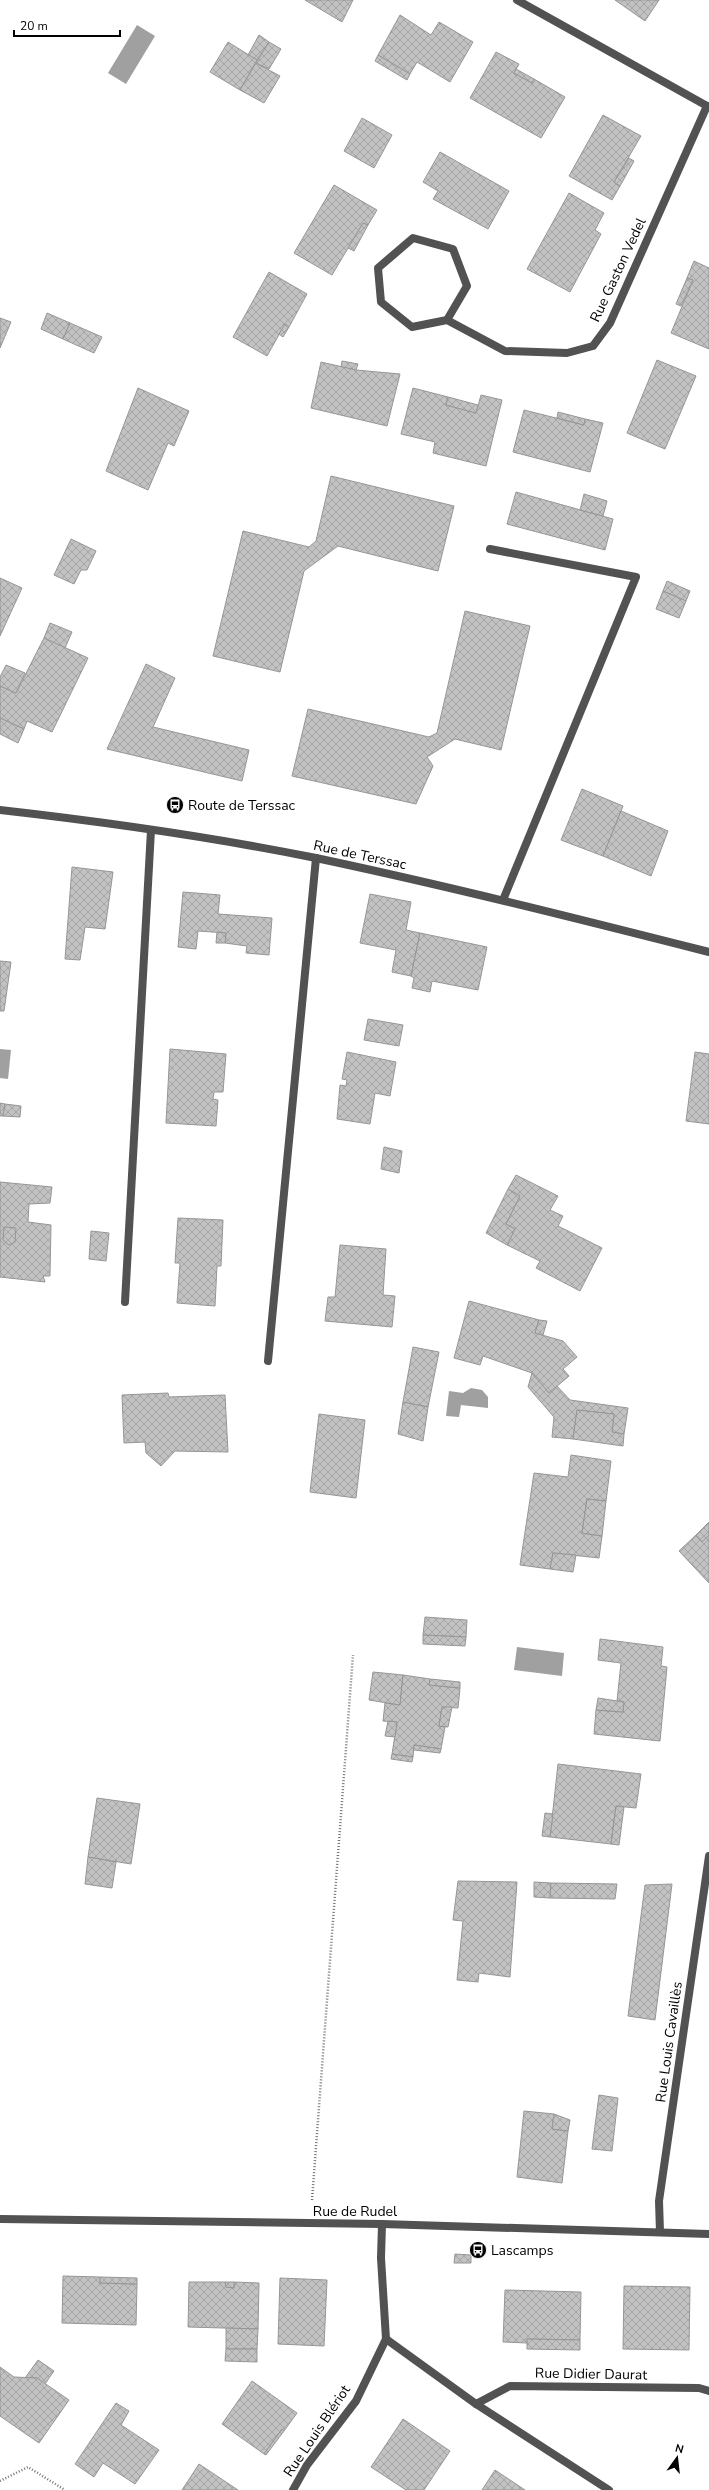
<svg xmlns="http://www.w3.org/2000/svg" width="709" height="2490" viewBox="0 0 709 2490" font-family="'Nunito Sans',sans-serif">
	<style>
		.water { fill: #a0a0a0 }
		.building { fill: url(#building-cross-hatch); stroke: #969696 }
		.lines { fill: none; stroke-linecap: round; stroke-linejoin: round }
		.path { stroke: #747474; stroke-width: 2.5; stroke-dasharray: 1 2; stroke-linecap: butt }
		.service { stroke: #525252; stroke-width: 8 }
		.minor { stroke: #525252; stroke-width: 8 }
		.tertiary { stroke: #525252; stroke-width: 8 }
		.labels { text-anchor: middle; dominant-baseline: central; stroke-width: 4; stroke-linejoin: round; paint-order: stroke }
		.street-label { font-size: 14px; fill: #000; stroke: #fff }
		.poi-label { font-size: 14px; fill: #000; stroke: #fff; text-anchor: start }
	</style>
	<defs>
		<pattern id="building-cross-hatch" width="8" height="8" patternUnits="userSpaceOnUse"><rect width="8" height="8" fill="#c2c2c2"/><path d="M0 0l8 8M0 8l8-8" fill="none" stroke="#a5a5a5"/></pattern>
	</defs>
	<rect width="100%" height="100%" fill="#fff"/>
	<g class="water">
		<path d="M137 25 155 36 126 84 108 73Z"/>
		<path d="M0 1049 11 1050 8 1079 0 1078Z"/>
		<path d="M471 1388 482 1390 488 1397V1408L461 1405 459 1417 446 1416 449 1391 463 1393Z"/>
		<path d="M517 1647 564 1653 562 1676 514 1670Z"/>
	</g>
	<g class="building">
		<path d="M305 0H353L342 22Z"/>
		<path d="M615 0H659L645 21Z"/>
		<path d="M400 15 431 35 439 22 473 42 450 82 417 62 410 74 378 55Z"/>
		<path d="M259 35 269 42 257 60 248 55Z"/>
		<path d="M228 42 257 60 240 90 210 72Z"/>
		<path d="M269 42 281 49 269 69 256 63Z"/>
		<path d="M496 52 519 64 514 73 532 83 534 79 565 97 541 138 470 98Z"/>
		<path d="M378 55 410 74 407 80 375 61Z"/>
		<path d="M256 63 280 76 264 103 240 90Z"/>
		<path d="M516 69 534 79 532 83 514 73Z"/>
		<path d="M603 115 641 136 614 182 620 186 612 200 569 176Z"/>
		<path d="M362 118 392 135 374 168 344 151Z"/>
		<path d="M440 152 509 191 488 229 433 199 438 191 423 182Z"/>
		<path d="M629 158 634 161 620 186 614 182Z"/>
		<path d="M334 185 377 210 368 225 363 223 332 275 294 253Z"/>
		<path d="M569 193 604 213 595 230 601 234 570 292 527 269Z"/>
		<path d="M363 223 368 225 354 251 348 248Z"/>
		<path d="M694 261 709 268V349L671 333 693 280 687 278Z"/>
		<path d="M269 272 307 294 289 327 285 324 267 356 233 337Z"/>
		<path d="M687 278 693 280 681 306 676 304Z"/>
		<path d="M47 313 70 323 63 339 41 329Z"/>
		<path d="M0 318 11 322 0 348Z"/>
		<path d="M70 323 102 337 94 353 63 339Z"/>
		<path d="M285 324 289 327 283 337 279 334Z"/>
		<path d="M657 360 696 376 665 449 627 433Z"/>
		<path d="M342 361 358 364 356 370 341 367Z"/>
		<path d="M321 362 356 370 400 374 387 426 311 408Z"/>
		<path d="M138 388 189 411 174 446 168 443 148 490 106 471Z"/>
		<path d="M413 388 448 397 446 405 476 413 481 395 502 400 486 466 433 453 435 442 401 434Z"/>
		<path d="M448 397 478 405 476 413 446 405Z"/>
		<path d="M524 410 584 425 585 419 603 423 590 472 513 452Z"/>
		<path d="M558 412 585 419 584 425 557 418Z"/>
		<path d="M331 476 454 506 438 571 338 546 304 571 280 672 213 656 243 531 309 547 316 541Z"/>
		<path d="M516 492 613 519 605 550 507 524Z"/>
		<path d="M584 494 607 501 603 516 580 510Z"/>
		<path d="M71 539 96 551 87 570H81L74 584 54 575Z"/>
		<path d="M0 578 22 588 0 636Z"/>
		<path d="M667 581 690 591 686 601 663 591Z"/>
		<path d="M663 591 686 601 679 618 656 609Z"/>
		<path d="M465 611 530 626 501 750 455 739 427 757 433 766 416 804 292 776 308 709 429 737 437 733Z"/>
		<path d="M50 623 72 632 65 648 44 638Z"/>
		<path d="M44 638 88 658 52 732 27 721 24 729 0 718V686L16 693Z"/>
		<path d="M146 664 175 678 153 727 249 750 242 781 107 749Z"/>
		<path d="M6 665 25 673 16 693 0 686V677Z"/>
		<path d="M0 718 24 729 18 743 0 734Z"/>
		<path d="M582 789 623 806 603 856 561 840Z"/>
		<path d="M621 811 668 831 651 876 603 856Z"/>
		<path d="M72 867 113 872 105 929 85 927 80 960 65 959Z"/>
		<path d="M183 892 220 895 218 914 272 918 269 955 246 953 247 946 225 943 226 933 198 931 196 949 178 947Z"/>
		<path d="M370 894 411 902 406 930 420 933 411 976 392 972 396 950 360 943Z"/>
		<path d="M217 932 226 933 225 943H216Z"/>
		<path d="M420 933 487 947 478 990 432 981 430 992 412 988 414 978 411 976Z"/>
		<path d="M0 961 11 962 4 1011H0Z"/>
		<path d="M368 1019 403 1025 399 1046 364 1040Z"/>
		<path d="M170 1049 226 1054 223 1092H214L213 1099 218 1100 216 1126 166 1123Z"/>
		<path d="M347 1052 396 1062 390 1096 375 1093 370 1124 337 1119 340 1085 346 1086 347 1080 342 1079Z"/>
		<path d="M695 1052 709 1054V1124L686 1121Z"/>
		<path d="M0 1103 5 1104 3 1116H0Z"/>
		<path d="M5 1104 21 1106 20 1117 3 1116Z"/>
		<path d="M384 1147 402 1151 399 1173 381 1169Z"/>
		<path d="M516 1175 558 1196 550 1210 563 1216 558 1226 602 1248 580 1291 536 1268 540 1261 507 1245 515 1229 506 1224 520 1196 508 1189Z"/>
		<path d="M0 1182 52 1187 50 1203 29 1204 28 1222 51 1225 50 1276H43L45 1282 0 1277Z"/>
		<path d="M508 1189 520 1196 506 1224 515 1229 507 1245 486 1233Z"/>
		<path d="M178 1218 223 1220 221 1266H217L215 1306 177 1303 180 1263H175Z"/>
		<path d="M4 1227 16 1228 15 1242 9 1245 3 1240Z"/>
		<path d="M91 1231 109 1233 106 1261 89 1259Z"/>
		<path d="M340 1245 386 1249 383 1295 395 1296 392 1327 325 1321 328 1297H335Z"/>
		<path d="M469 1301 539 1320 535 1333 563 1341 577 1357 563 1369 569 1376 549 1393 532 1373 483 1356 480 1365 454 1358Z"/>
		<path d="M539 1320 547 1321 543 1335 535 1333Z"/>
		<path d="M413 1347 439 1352 428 1407 403 1402Z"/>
		<path d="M532 1373 549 1393 557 1386 570 1400 628 1408 624 1434 612 1432 614 1414 577 1410 573 1439 552 1437 554 1417 528 1387Z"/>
		<path d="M168 1393 169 1397 225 1395 228 1452 175 1451 161 1466 146 1453 145 1442 124 1443 122 1395Z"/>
		<path d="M403 1402 428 1407 423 1441 398 1434Z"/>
		<path d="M577 1410 614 1414 612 1432 624 1434 623 1446 573 1439Z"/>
		<path d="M319 1414 365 1420 356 1498 310 1492Z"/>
		<path d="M571 1455 611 1461 606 1501 587 1499 582 1533 602 1536 599 1558 553 1553 550 1569 520 1565 534 1473 568 1477Z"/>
		<path d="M587 1499 606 1501 602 1536 582 1533Z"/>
		<path d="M709 1522V1535L702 1542 696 1535Z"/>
		<path d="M696 1535 702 1542 709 1535V1583L679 1551Z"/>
		<path d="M553 1553 576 1555 573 1572 550 1569Z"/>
		<path d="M425 1617 467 1620 466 1637 423 1635Z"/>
		<path d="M423 1635 466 1637 465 1646 423 1644Z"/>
		<path d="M600 1639 663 1647 661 1666 667 1667 660 1741 594 1734 596 1710 623 1712 624 1702 617 1701 621 1663 598 1660Z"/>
		<path d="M373 1672 403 1675 400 1705 369 1700Z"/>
		<path d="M403 1675 430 1679 429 1685 460 1688 458 1708 442 1707 439 1726 445 1727 441 1749 414 1745 413 1757 392 1754 397 1722 383 1721 385 1703 400 1705Z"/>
		<path d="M430 1679 460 1682V1688L429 1685Z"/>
		<path d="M598 1698 624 1702 623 1712 596 1710Z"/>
		<path d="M442 1707H452L448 1727 439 1726Z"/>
		<path d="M388 1721 397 1722 395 1737 385 1736Z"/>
		<path d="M414 1745 441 1749 440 1753 414 1750Z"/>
		<path d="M392 1754 413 1757 412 1762 391 1759Z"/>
		<path d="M558 1764 641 1774 636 1808 616 1806 611 1844 550 1837Z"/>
		<path d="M97 1798 140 1804 131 1864 88 1857Z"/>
		<path d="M616 1806 624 1807 619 1845 611 1844Z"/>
		<path d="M545 1813 553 1814 550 1837 542 1836Z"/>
		<path d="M88 1857 116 1862 112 1888 85 1884Z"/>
		<path d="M458 1881 517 1882 510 1977 479 1973 478 1982 457 1980 463 1921 453 1920Z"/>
		<path d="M534 1882 551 1883 550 1898 534 1897Z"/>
		<path d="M551 1883 617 1884 615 1899 550 1898Z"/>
		<path d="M672 1884 655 2020 628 2016 645 1885Z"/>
		<path d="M599 2095 618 2098 612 2151 592 2149Z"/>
		<path d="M524 2111 554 2114 552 2129 568 2131 562 2183 517 2177Z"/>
		<path d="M554 2114 570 2120 568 2131 552 2129Z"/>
		<path d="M455 2254 471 2255V2263H454Z"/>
		<path d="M63 2276 100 2277V2283L137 2284 136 2325 62 2323Z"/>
		<path d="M100 2277 137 2278V2284L100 2283Z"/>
		<path d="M280 2278 327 2280 324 2346 278 2344Z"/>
		<path d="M189 2282H225L226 2287 234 2288V2282L259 2283 258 2329 188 2327Z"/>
		<path d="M225 2282H234V2288L226 2287Z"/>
		<path d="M624 2286 690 2287 689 2350 623 2349Z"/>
		<path d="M505 2290 581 2292 580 2340 527 2339V2343L503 2342Z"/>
		<path d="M226 2328 258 2329 257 2349H226Z"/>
		<path d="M527 2339 580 2340V2350L527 2349Z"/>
		<path d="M226 2349H257V2362L225 2361Z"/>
		<path d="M38 2360 54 2371 45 2384 37 2378H25Z"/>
		<path d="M0 2367 14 2377 37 2378 69 2400 39 2443 0 2416Z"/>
		<path d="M252 2381 297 2413 284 2431 282 2429 264 2454 222 2424Z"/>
		<path d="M116 2403 129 2411 121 2425 159 2450 135 2484 103 2463 94 2477 75 2464Z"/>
		<path d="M403 2419 450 2451 424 2490H406L371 2467Z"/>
		<path d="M282 2429 284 2431 266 2455 264 2454Z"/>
		<path d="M199 2464 238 2490H182Z"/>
		<path d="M495 2470 525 2490H482Z"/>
	</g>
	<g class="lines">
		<g class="path">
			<path d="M312 2200 353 1655"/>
			<path d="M0 2481 28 2467 65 2490"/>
		</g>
		<g class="service">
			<path d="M490 549 636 577 503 900"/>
			<path d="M125 1302 151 830"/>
			<path d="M268 1361 316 858"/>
		</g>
		<g class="minor">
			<path d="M517 0 709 107"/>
			<path d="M413 238 453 249 467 286 447 320 412 327 381 302 378 268Z"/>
			<path d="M447 320 505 351 567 353 593 346 610 323 707 106"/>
			<path d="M0 2219 382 2224 709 2234"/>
			<path d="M660 2232 659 2201 709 1856"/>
			<path d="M386 2339 476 2404 609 2490"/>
			<path d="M476 2404 510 2386 699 2388 709 2391"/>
			<path d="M293 2490 307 2465 356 2401 386 2339 381 2258 382 2224"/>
		</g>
		<path class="tertiary" d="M0 810C106 822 212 837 316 858 448 886 579 919 709 952"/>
	</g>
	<defs>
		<g id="bus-disc" transform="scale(0.9)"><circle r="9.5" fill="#000" stroke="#fff"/><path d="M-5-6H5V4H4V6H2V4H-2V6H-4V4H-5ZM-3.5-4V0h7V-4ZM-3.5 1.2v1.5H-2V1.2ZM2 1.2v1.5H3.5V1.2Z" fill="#fff"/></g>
	</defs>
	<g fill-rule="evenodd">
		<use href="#bus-disc" x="175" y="805"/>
		<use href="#bus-disc" x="478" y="2250"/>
	</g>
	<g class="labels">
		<g class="street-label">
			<text transform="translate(618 270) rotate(-65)">Rue Gaston Vedel</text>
			<text transform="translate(360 855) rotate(12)">Rue de Terssac</text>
			<text transform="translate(669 2042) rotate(-82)">Rue Louis Cavaillès</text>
			<text x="355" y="2211">Rue de Rudel</text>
			<text transform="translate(591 2374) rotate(1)">Rue Didier Daurat</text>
			<text transform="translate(317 2431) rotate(-56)">Rue Louis Blériot</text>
		</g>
		<g class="poi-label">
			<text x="188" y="805">Route de Terssac</text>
			<text x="491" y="2250">Lascamps</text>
		</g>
	</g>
	<g transform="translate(677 2458) rotate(15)" stroke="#ffffff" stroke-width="3" paint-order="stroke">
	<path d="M0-3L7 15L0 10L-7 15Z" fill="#000000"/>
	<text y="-6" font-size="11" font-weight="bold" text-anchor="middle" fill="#000000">N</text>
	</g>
	<path d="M14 30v6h106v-6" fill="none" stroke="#000000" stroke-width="2"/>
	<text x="20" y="30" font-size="12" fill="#000000" stroke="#ffffff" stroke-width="3" paint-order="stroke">20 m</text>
</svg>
